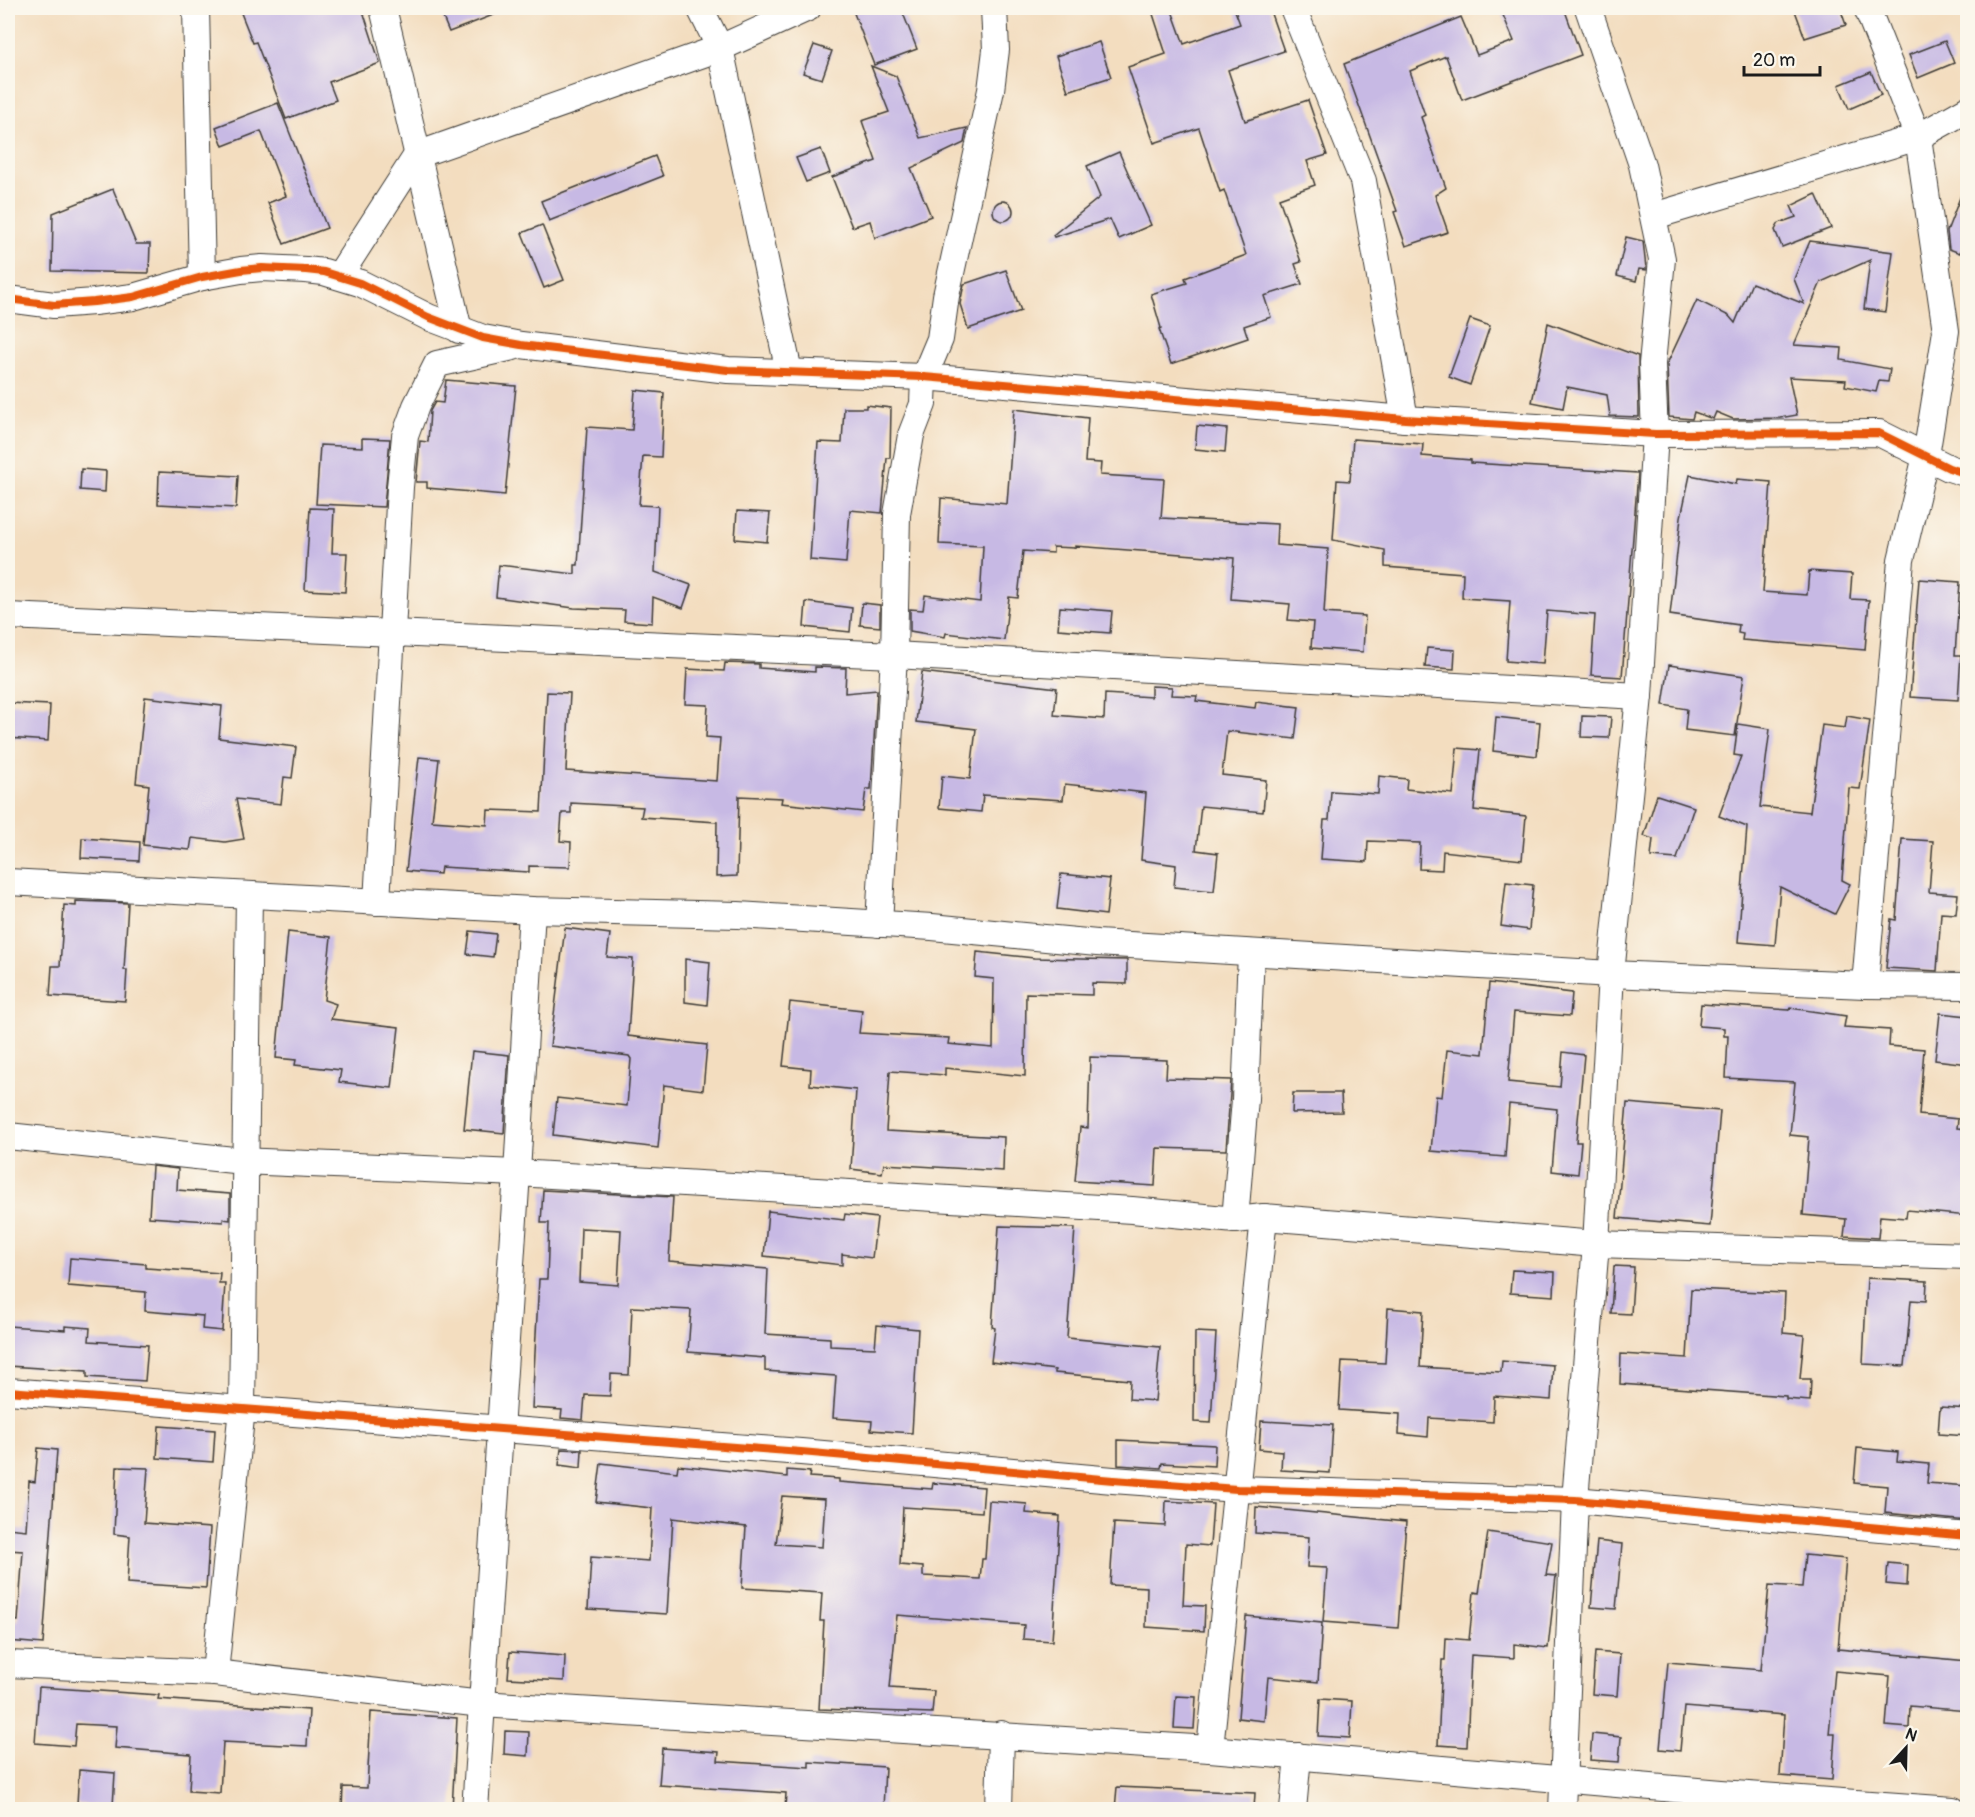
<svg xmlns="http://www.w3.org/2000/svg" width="1975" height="1817" viewBox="0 0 1975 1817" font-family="Pangolin,sans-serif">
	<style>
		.building { fill: #c7b9e4; fill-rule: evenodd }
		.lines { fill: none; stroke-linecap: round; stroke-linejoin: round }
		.street-casing { stroke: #3c3934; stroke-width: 28 }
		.street { stroke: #fff; stroke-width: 26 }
		.cycleway-casing { stroke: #fbf7ec; stroke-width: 11 }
		.cycleway { stroke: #e8590c; stroke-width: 8 }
	</style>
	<rect width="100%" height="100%" fill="#fbf7ec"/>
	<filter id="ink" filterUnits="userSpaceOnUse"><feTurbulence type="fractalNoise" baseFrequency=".0167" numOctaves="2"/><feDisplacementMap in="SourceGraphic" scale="12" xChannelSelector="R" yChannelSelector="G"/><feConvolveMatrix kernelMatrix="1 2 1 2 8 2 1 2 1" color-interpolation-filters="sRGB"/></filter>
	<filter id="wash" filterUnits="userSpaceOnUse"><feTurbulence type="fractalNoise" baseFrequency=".008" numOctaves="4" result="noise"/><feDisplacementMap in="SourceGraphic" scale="24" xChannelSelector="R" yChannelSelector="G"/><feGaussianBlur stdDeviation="1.35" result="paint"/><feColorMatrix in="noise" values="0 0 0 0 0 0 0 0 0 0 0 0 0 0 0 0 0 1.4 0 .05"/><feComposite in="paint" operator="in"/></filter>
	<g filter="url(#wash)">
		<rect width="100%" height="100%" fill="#f3ddbf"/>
		<g id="blocks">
			<g class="building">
				<path d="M239 8H362L380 63 329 82 336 100 286 119 256 42 253 43Z"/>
				<path d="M439 8H509V9L449 32Z"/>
				<path d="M852 8H901L917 49 874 65Z"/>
				<path d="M1151 8H1171L1184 44 1240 24 1234 8H1269L1284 51 1228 70 1245 121 1308 100 1327 155 1307 161 1315 185 1279 198 1301 262 1295 264 1302 284 1264 296 1271 317 1244 326 1248 338 1171 364 1159 329 1161 328 1151 294 1187 283 1185 278 1246 255 1224 190 1220 192 1199 128 1154 143 1128 67 1166 54Z"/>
				<path d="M1500 8H1564L1581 55 1462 100 1446 56 1410 71 1425 115 1421 117 1446 188 1435 195 1448 232 1406 246 1394 212 1397 211 1344 64 1461 17 1477 55 1514 41Z"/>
				<path d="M1794 8H1840L1846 25 1805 38Z"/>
				<path d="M1945 41 1954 63 1918 78 1909 55Z"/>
				<path d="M1099 42 1111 77 1068 91 1056 56Z"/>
				<path d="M814 45 832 51 822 79 803 73Z"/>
				<path d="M871 66 896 76 920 138 967 128 964 143 911 168 931 216 875 238 870 221 852 227 832 177 876 161 862 121 889 112Z"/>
				<path d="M1871 72 1881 95 1849 109 1839 85Z"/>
				<path d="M278 103 327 228 284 244 268 203 286 196 261 131 223 146 216 127Z"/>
				<path d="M821 149 830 173 806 182 796 158Z"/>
				<path d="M1119 152 1151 225 1119 239 1110 219 1054 237 1053 235 1100 197 1087 166Z"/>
				<path d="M655 156 663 176 549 221 541 201Z"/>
				<path d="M1966 182 1968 233 1960 253 1949 249 1947 231Z"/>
				<path d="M113 189 136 244H150L149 273 52 271 53 213Z"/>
				<path d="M1816 194 1831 228 1782 247 1775 230 1779 223 1796 217 1791 206Z"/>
				<circle cx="1003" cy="211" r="10"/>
				<path d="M542 225 564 280 544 288 522 233Z"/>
				<path d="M1626 237 1643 241 1646 268V270L1639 269 1636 281 1617 276Z"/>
				<path d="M1810 241 1893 252 1885 312 1864 309 1870 260 1821 282 1794 345 1842 348 1841 360 1890 369 1888 382 1879 381 1876 392 1845 386 1846 380 1789 377 1797 415 1780 418 1733 419 1716 412 1713 419 1694 412 1692 419 1669 417 1667 364 1697 300 1729 316 1735 323 1752 283 1804 304 1794 279Z"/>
				<path d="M1006 270 1021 311 968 329 960 304 964 284Z"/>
				<path d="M1470 319 1490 326 1470 385 1449 377Z"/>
				<path d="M1548 323 1638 356 1639 417 1610 416 1607 395 1567 387 1563 408 1532 402Z"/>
				<path d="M446 380 516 386 505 495 427 488V482H416L420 441 428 442 430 411 435 402 443 403Z"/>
				<path d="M635 390 664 393 661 457 643 456 639 505 658 506 655 572 691 585 683 608 653 597 652 623 624 621 625 610 574 608 496 597 499 565 575 574V565H578L587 427 632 430Z"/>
				<path d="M866 405 891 408 890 458H887L882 513 850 510 846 563 810 560 818 442 842 443 844 408H866Z"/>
				<path d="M1014 409 1088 418 1085 462 1101 463 1100 475 1164 479 1161 518 1277 524 1276 545 1328 549 1324 613 1365 616 1363 652 1311 648 1313 622 1288 620 1290 604 1231 599 1234 558 1075 546V548L1053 547V553L1023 551 1018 598 1009 597 1004 640 946 633 945 637 910 631V609L923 610 925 595 980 602 983 546 939 544 941 498 1007 504Z"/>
				<path d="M1197 426 1227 429 1225 452 1195 449Z"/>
				<path d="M362 438 390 439 384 507 316 504 320 445 362 447Z"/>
				<path d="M1353 439 1423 444 1422 456 1471 460V463L1638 473 1622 677 1591 675 1595 615 1547 611 1543 664 1506 661 1510 601 1462 598 1463 573 1385 567V550L1333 540 1337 480 1350 481Z"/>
				<path d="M81 469 106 471 105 492 80 490Z"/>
				<path d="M159 472 238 476 236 508 158 504Z"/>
				<path d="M1690 475 1736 484 1737 479 1771 482 1763 592 1807 595 1809 571 1852 574 1850 599 1869 600 1865 650 1742 640 1743 634 1738 633 1739 625 1670 615 1681 517Z"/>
				<path d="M310 508 334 509 332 553H347L345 592 305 590Z"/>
				<path d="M737 511 770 513 767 542 735 539Z"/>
				<path d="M1919 579 1960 582 1955 655H1961L1958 700 1910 697Z"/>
				<path d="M806 602 852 608 850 632 804 627Z"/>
				<path d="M862 603 880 605V627L860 625Z"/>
				<path d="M1060 607 1112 611 1110 633 1058 629Z"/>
				<path d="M1427 648 1455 650 1454 669 1425 667Z"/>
				<path d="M725 663 759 664V668L815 672V667L846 668 845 693 877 690 871 789H866L863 812 781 803 782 798 739 796 737 876 716 877 717 822 641 817 643 807 571 803V813H562L560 841 571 842 570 867 529 866V872L441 867 440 874 406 871 419 757 439 759 432 821 487 825 488 810 541 812 547 692 570 693 566 771 717 781 720 738 706 737 708 705 685 704 687 669 724 671Z"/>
				<path d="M1669 665 1744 676 1735 736 1685 730 1687 709 1663 705Z"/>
				<path d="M922 672 1057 688 1054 715 1104 719 1105 694 1151 697V686L1172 687 1171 695 1197 696 1196 701 1255 708 1256 702 1299 707 1295 739 1227 731 1222 775 1266 780 1263 812 1201 806 1196 850 1218 853 1214 891 1174 887 1176 865 1141 860 1146 793 1065 784 1063 800 983 795 981 812 939 808 942 776 970 779 976 729 916 722Z"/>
				<path d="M145 697 222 706 219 738 296 747 292 778 284 777 281 804 236 799 244 839 225 842 192 838 190 850 143 845 149 785 136 783Z"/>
				<path d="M8 703 50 705 48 741 8 738Z"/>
				<path d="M1582 716 1611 717 1609 738 1581 737Z"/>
				<path d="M1847 716 1870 720 1860 789 1849 788 1842 880 1850 884 1835 914 1780 887 1775 945 1738 942 1747 827 1719 816 1741 756 1734 755 1738 724 1770 729 1760 807 1810 812 1822 725 1845 728Z"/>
				<path d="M1496 717 1540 722 1537 756 1493 751Z"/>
				<path d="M1457 748 1480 750 1474 810 1526 816 1522 860 1443 851 1442 870 1419 869 1420 843 1368 841 1367 862 1321 859 1324 820H1329L1331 791 1378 794 1379 776 1407 779 1406 789 1453 794Z"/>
				<path d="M1657 795 1694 807 1677 859 1651 857 1653 839 1644 836Z"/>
				<path d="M82 838 140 842 139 861 81 858Z"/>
				<path d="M1902 839 1933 841 1929 892 1958 894 1956 914 1941 913 1937 971 1886 968 1891 919 1896 920Z"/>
				<path d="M1061 874 1110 879 1106 915 1057 909Z"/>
				<path d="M1506 882 1533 885 1529 930 1501 926Z"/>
				<path d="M76 901 128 903 124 970H127L125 1001 50 996 52 966H60L64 905 76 906Z"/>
				<path d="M565 928 610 934 607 957 633 959 628 1036 707 1045 703 1090 664 1085 658 1148 553 1135 557 1098 627 1106 631 1059 629 1056 550 1046Z"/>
				<path d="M470 931 496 934 493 957 467 954Z"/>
				<path d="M288 932 331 937 324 1000 336 1004 331 1019 399 1027 392 1088 339 1082 341 1070 295 1065 296 1060 276 1058Z"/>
				<path d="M977 952 1034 958 1127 960V984L1092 983V995L1026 993 1025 1076 945 1068V1075L890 1071 886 1131 1004 1137 1003 1171 884 1164 882 1173 851 1169 856 1090 810 1085 811 1069 783 1066 790 1002 862 1010 859 1033 949 1038 948 1044 993 1048 994 979 975 977Z"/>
				<path d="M685 959 710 962 707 1005 685 1002Z"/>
				<path d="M1489 983 1572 993 1570 1016 1514 1012 1508 1082 1560 1087 1563 1052 1584 1055 1576 1142H1581L1578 1174 1552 1171 1557 1109 1509 1104 1505 1157 1431 1151 1436 1096 1442 1097 1447 1050 1483 1054Z"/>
				<path d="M1701 1004 1789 1010 1790 1008 1846 1016 1844 1027 1890 1030 1889 1046 1924 1049 1919 1115 1958 1119 1957 1128 1968 1129V1216L1907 1210 1906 1218 1880 1216 1878 1238 1844 1236 1846 1219 1803 1215 1809 1137 1790 1135 1795 1082 1726 1078 1728 1036H1724V1028L1699 1026Z"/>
				<path d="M1940 1013 1968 1016V1064L1935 1060Z"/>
				<path d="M472 1051 509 1055 504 1133 464 1129Z"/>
				<path d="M1090 1057 1167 1060 1166 1078 1231 1080 1226 1150 1157 1148 1155 1186 1075 1181 1080 1127 1088 1128Z"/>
				<path d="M1293 1093H1341L1342 1112 1292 1113Z"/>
				<path d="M1627 1103 1720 1111 1710 1226 1617 1218Z"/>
				<path d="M152 1166 178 1169 177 1190 230 1194V1220L223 1219V1222L149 1217Z"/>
				<path d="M543 1190 673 1197 669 1261 768 1269 765 1334 830 1338V1346L875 1348 877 1325 918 1329 912 1433 871 1430 872 1421 833 1418 836 1376 765 1371V1358L688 1352 691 1310 632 1307 629 1375 611 1374 610 1396 585 1395 583 1420 561 1418 562 1410 532 1408 539 1279H547L549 1223H541ZM581 1228 621 1230 618 1285 579 1282Z"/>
				<path d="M768 1211 844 1220 845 1214 877 1218 872 1258 842 1254V1265L764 1256Z"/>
				<path d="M999 1226 1075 1228 1067 1338 1160 1347 1155 1401 1129 1399 1130 1380 1055 1373V1370L991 1362 995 1328 992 1327Z"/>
				<path d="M70 1258 146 1264V1268L220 1273 219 1283H225L222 1331 202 1329 203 1316 145 1311 146 1292 68 1286Z"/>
				<path d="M1614 1266 1634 1267 1631 1314 1611 1313Z"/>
				<path d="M1512 1270 1555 1272 1554 1296 1510 1293Z"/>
				<path d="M1867 1278 1927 1281 1926 1301 1911 1300 1905 1366 1863 1364Z"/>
				<path d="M1691 1289 1785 1293 1783 1333 1804 1335 1800 1379H1811L1810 1401 1786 1399V1396L1620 1384 1621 1354 1687 1358Z"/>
				<path d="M1388 1308 1423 1311 1420 1367 1501 1372 1502 1361 1553 1365 1551 1400 1494 1396 1493 1422 1429 1418 1428 1437 1399 1434 1400 1414 1339 1410 1342 1361 1385 1363Z"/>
				<path d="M8 1326 65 1330V1326L90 1328 89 1341 148 1345 145 1381 87 1377V1371L8 1366Z"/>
				<path d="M1195 1332 1216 1333 1211 1423 1194 1422Z"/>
				<path d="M1940 1407 1968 1409V1436L1938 1434Z"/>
				<path d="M1261 1421 1333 1425 1330 1473 1281 1470 1282 1451 1259 1449Z"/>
				<path d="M159 1426 215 1430 213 1462 157 1458Z"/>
				<path d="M1118 1440 1215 1445 1214 1466 1162 1463 1161 1468 1118 1465Z"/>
				<path d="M38 1448 57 1450 43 1644 8 1641V1620L18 1621 23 1551 8 1550V1528L26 1530 29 1481 35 1482Z"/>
				<path d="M1857 1448 1898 1452 1897 1461 1929 1464 1927 1483 1968 1486V1521L1885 1513 1887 1486 1854 1483Z"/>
				<path d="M561 1449 582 1450 581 1468 559 1465Z"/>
				<path d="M601 1463 677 1472 678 1465 787 1477V1470L810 1472 809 1477 839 1479V1482L932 1489 933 1483 984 1487 982 1512 903 1507 900 1565 923 1567V1576L980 1579 982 1559H985L989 1501 1027 1504 1026 1513 1060 1516 1052 1641 1023 1639 1024 1625 897 1615 890 1688 934 1691 932 1713 819 1709 824 1621H820L822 1593 742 1588 746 1527 673 1518 667 1614 588 1609 591 1557 649 1561 652 1508 596 1502ZM782 1496 825 1499 822 1547 776 1544Z"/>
				<path d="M117 1467 148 1468 144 1523 210 1528 206 1588 127 1583 130 1536 114 1534Z"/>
				<path d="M1166 1501 1213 1504 1210 1546 1186 1544 1183 1605 1205 1606 1204 1631 1146 1627 1147 1587 1110 1585 1114 1523 1165 1526Z"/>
				<path d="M1256 1507 1406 1522 1398 1628 1323 1622 1327 1568 1307 1567 1309 1537 1255 1533Z"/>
				<path d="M1488 1532 1552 1542 1546 1575 1556 1576 1548 1648 1514 1644V1658L1471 1655 1467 1747 1438 1745 1442 1660H1445L1446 1638 1469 1640 1474 1592 1479 1593Z"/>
				<path d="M1597 1541 1622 1544 1616 1609 1591 1607Z"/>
				<path d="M1805 1555 1846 1559 1838 1649 1968 1661V1711L1910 1706 1909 1728 1886 1726 1890 1676 1835 1671 1829 1734H1835L1832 1780 1780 1776 1784 1715 1684 1707 1680 1751 1660 1749 1668 1662 1761 1670 1769 1585 1802 1587Z"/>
				<path d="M1888 1563 1908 1565 1907 1586 1886 1584Z"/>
				<path d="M1246 1616 1322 1623 1318 1682 1268 1677 1264 1721 1238 1718Z"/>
				<path d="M510 1652 565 1656 564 1681 508 1678Z"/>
				<path d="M1595 1652 1620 1654 1617 1696 1592 1694Z"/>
				<path d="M39 1687 159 1695 158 1699 309 1710 307 1746 223 1742 220 1793 189 1791 191 1754 115 1748 117 1726 76 1724 74 1746 35 1743Z"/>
				<path d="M1176 1696 1196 1697 1194 1729 1174 1728Z"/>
				<path d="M1320 1699 1352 1701 1350 1738 1318 1736Z"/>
				<path d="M371 1712 457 1718 452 1809H342L343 1787 367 1788Z"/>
				<path d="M505 1731 529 1732 528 1756 504 1754Z"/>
				<path d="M1592 1734 1621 1737 1619 1762 1590 1760Z"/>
				<path d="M662 1748 719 1752 718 1761 809 1767V1762L885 1767 883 1809H785L786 1793 659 1785Z"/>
				<path d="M79 1770 115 1773 113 1806 77 1804Z"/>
				<path d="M1117 1787 1255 1793 1254 1809H1115Z"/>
			</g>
		</g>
	</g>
	<g filter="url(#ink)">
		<use href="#blocks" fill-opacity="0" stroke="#3c3934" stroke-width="1.5"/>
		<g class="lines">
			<g class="street-casing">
				<g id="street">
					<path d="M196 8 202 277"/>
					<path d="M383 8 459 330"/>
					<path d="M700 8 720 48 789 372"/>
					<path d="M1293 8 1363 181 1405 419"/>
					<path d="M1654 216 1918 137 1968 109"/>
					<path d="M339 276 417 155 720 48 808 8"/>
					<path d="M8 299 54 305 94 302 133 297 202 277 241 270 262 268 306 270 324 272 360 283 428 317 483 338 521 345 728 370 924 377 1405 419 1655 434 1879 433 1949 468 1968 474"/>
					<path d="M8 616 894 655 1639 696"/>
					<path d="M8 882 532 910 738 915 932 927 1097 943 1611 974 1865 985 1968 986"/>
					<path d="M377 902 400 487 405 436 416 406 437 364 513 347"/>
					<path d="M879 924 894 655 897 514 911 435 923 404 924 377 940 339 946 296 991 90 996 50 994 8"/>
					<path d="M1865 985 1901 560 1926 456 1946 331 1918 137 1867 8"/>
					<path d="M8 1136 243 1161 517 1173 1132 1210 1235 1220 1264 1217 1596 1244 1968 1256"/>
					<path d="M1235 1220 1245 1099 1251 953"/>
					<path d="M8 1391 801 1452 1113 1480 1237 1489 1575 1500 1968 1536"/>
					<path d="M8 1664 215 1673 482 1704 1210 1749 1721 1793 1953 1810"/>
					<path d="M215 1673 242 1408 249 895"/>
					<path d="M1210 1749 1264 1217"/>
					<path d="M475 1810 517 1173 532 910"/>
					<path d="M999 1810 1001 1734"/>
					<path d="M1293 1810 1298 1756"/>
					<path d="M1562 1810 1575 1500 1596 1244 1611 974 1639 696 1655 434 1652 364 1662 259 1642 165 1588 8"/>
				</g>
			</g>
			<use href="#street" class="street"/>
			<g class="cycleway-casing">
				<g id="cycleway">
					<path d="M8 299 54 305 94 302 133 297 202 277 241 270 262 268 306 270 324 272 360 283 428 317 483 338 521 345 728 370 924 377 1405 419 1655 434 1879 433 1949 468 1968 474"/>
					<path d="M8 1391 801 1452 1113 1480 1237 1489 1575 1500 1968 1536"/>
				</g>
			</g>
			<use href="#cycleway" class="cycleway"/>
		</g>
	</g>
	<rect width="1975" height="1817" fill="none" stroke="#fbf7ec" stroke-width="30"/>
	<g transform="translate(1906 1748) rotate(22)" stroke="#fbf7ec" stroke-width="4.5" paint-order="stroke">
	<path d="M0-4.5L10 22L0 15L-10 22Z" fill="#1c1c1c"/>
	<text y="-9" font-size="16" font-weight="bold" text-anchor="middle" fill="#1c1c1c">N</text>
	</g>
	<path d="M1744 66v9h76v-9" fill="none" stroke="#1c1c1c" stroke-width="3"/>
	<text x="1753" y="66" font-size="18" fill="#1c1c1c" stroke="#fbf7ec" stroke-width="4.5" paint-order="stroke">20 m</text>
</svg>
